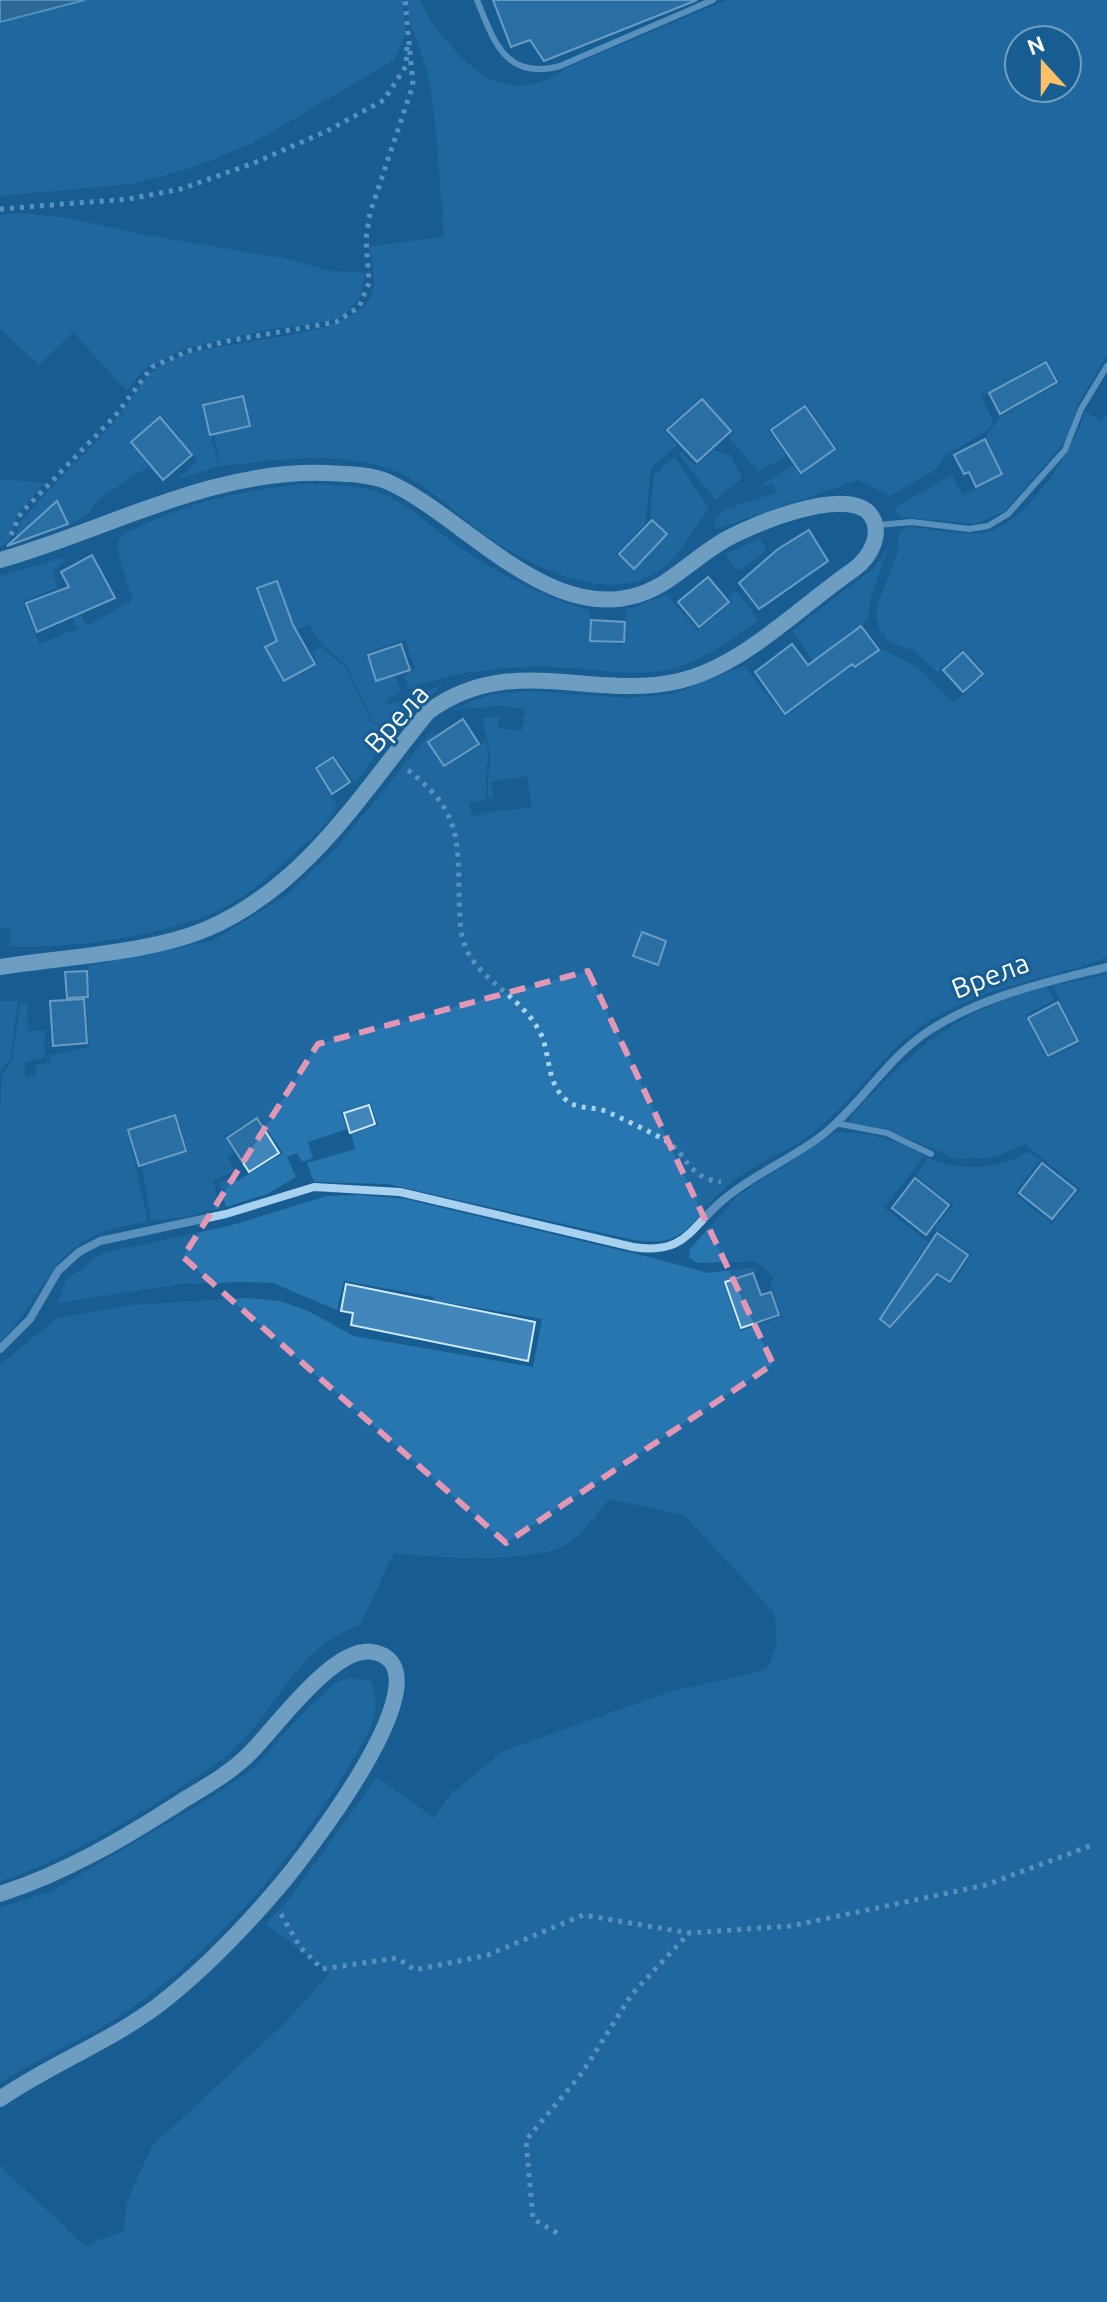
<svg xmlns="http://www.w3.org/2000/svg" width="1107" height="2302" viewBox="0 0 1107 2302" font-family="Ubuntu,sans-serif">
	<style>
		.green { fill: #2876af; fill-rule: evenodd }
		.water { fill: #48789e; stroke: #9acef2; stroke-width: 2 }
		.building { fill: #4186ba; stroke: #cee8fb; stroke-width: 2 }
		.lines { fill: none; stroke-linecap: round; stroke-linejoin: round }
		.path { stroke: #a8d1f0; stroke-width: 5; stroke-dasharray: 4 6; stroke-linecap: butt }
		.lane { stroke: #a8d1f0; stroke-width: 6 }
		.street { stroke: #a8d1f0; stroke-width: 8 }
		.secondary { stroke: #d6eafb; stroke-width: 16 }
		.marked { fill: none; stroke: #e497b5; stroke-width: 6; stroke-dasharray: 16 10; stroke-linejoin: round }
		.labels { text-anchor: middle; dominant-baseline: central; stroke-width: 6; stroke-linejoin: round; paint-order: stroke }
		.street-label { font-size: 28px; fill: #fff; stroke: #185d92 }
	</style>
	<rect width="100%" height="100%" fill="#185d92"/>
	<g class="green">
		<path d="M85 0H403L406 33 394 60 253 143 191 168 132 184 0 196V22Z"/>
		<path d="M406 0H420L432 24 464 61 491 80 516 86 543 82 573 65 727 0H1107V355L1077 406 1066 440 1005 511 975 524 901 517 895 512 897 506 952 475 963 495 1004 475 986 436 1001 416 1060 383 1047 359 981 396 993 422 988 430 945 455 936 469 890 496 858 480 716 529 714 521 726 509 776 493 773 484 757 488 793 465 801 475 838 449 806 403 768 430 786 456 758 472 729 437 734 432 701 397 664 430 677 445 651 469 645 524 616 554 635 570 668 534 650 516 654 475 675 457 709 509C691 530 683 553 660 570 614 603 548 573 505 548 465 525 433 485 390 469 336 450 276 460 220 466L214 435 251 427 244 394 201 404 219 466 176 480 198 461 161 415 129 442 149 466 99 499 85 517 68 524 56 501 14 539 21 521C53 484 90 451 121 414 132 401 140 381 154 370 201 332 362 348 373 288 376 275 371 259 370 246L444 237C440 188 438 138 431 89 426 58 409 31 406 0ZM1019 40H1067V88H1019Z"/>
		<path d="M19 213 69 218 140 234 288 259 330 271 365 273 361 296 346 314 336 320 261 331 183 349 142 371 127 391 73 332 39 365 0 329V215Z"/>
		<path d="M1085 411 1101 422 1107 414V958C1046 980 980 987 924 1024 884 1051 858 1096 820 1127 794 1150 759 1160 732 1182 692 1214 692 1252 629 1239L388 1184 314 1182 307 1163 355 1149 351 1134 378 1125 370 1103 341 1112 347 1129 308 1142 313 1158 302 1162 297 1153 287 1157 296 1177 267 1194 226 1207 219 1182 233 1176 237 1181 283 1153 258 1116 224 1136 234 1153 228 1157 234 1171 213 1181 220 1208 185 1217 151 1221 142 1167 188 1151 176 1113 127 1129 148 1222C46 1235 58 1282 0 1342V1116L2 1075 12 1061 20 1004H27L28 1031 45 1030 44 1058 25 1062V1077L36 1076 35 1066 50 1062V1055L89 1047 86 999H90L88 966 214 940 287 895 338 846 431 732 436 735 427 741 444 768 486 741C491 761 483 778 487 799L468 803 473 817 485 812 532 808 527 776 491 782 493 797 489 798C485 782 491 773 490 758 490 745 485 731 482 718L499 716 498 728 522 731 525 709 499 706 451 710 489 695 528 691 627 698 673 694 744 666 785 717 830 683 792 631 874 568 888 549 871 595 868 619 835 643 855 669 882 649 919 668 954 703 986 674 963 649 937 672 914 651 890 642 878 627 876 609 897 554 899 533 907 527C933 528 962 537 987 532 1025 524 1077 447 1085 411Z"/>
		<path d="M714 450 731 456 742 478 716 500 678 454 681 452 696 466Z"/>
		<path d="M0 479 45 483 16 515 9 542 0 547Z"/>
		<path d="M305 484C329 485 354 484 377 492 407 502 429 526 454 543 497 573 539 596 590 610L589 642 625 644 626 610 667 595 698 631 732 602 728 597 735 590 759 620C732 639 706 659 674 668 639 678 606 670 571 668 520 665 455 669 409 689L404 676 415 669 405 640 366 653 376 682 396 676 401 691 387 700 389 705 442 685 394 730 373 722 347 666 319 641 309 624 264 647 284 683 318 664 312 652 321 647 346 668 372 723 393 731 355 783 334 755 314 767 337 806C329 824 311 838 297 851 271 876 242 901 208 915 154 937 68 949 10 946V928H0V576L63 558 65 561 52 572 58 588 23 601 39 644 77 629 63 593 68 591 87 626 133 600 117 550 118 542 123 535C180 504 240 490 305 484Z"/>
		<path d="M760 539 767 550 738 571 725 554Z"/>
		<path d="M1107 974V2302H0V2166L85 2246 124 2231 127 2201 152 2146 284 2024 330 1973 266 1924 290 1898 377 1777 434 1818 450 1795 503 1751 669 1692 765 1670C779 1651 778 1634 774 1612L684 1515 609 1499C595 1514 585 1533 567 1544 536 1564 432 1558 394 1553L360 1625C299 1647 283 1698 241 1742 226 1758 206 1770 188 1782 129 1822 66 1858 0 1882V1365L56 1319 128 1305 248 1298 280 1301 308 1311 354 1336 533 1367 542 1319 444 1302 440 1319 431 1317 434 1297 344 1281 337 1310 273 1283 245 1282 182 1284 57 1303 66 1280 103 1253 229 1226 327 1196 361 1195 405 1199 657 1259 708 1273 754 1267 757 1270 723 1281 740 1331 782 1316 770 1283 775 1278 755 1261 697 1263 689 1257 690 1249 737 1196 836 1132 873 1135 904 1144 924 1156 884 1208 928 1242 915 1262 951 1285 972 1254 934 1229 953 1205 916 1175 927 1158C964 1172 994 1170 1029 1152L1040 1160 1014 1193 1052 1224 1080 1189 1025 1144 995 1157 956 1159 886 1129 852 1123 851 1116C911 1052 959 1007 1047 987L1054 1000 1025 1015 1047 1059 1081 1043 1053 986Z"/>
		<path d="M0 1001H18L10 1060 0 1071Z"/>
		<path d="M348 1678 370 1681C378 1698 376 1709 371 1727 316 1831 233 1935 137 2004 94 2036 44 2054 0 2083V1908L52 1891 217 1794 256 1766 300 1716 335 1683Z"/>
	</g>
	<path class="water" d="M0 0H85L0 22Z"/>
	<g class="building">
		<path d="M493 0H697L544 61 530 40 511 47Z"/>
		<path d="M1046 362 1057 382 1000 414 989 393Z"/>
		<path d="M243 396 250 426 210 435 203 405Z"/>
		<path d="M702 399 731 431 697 462 667 430Z"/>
		<path d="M805 406 835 449 801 473 771 430Z"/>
		<path d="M160 417 192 455 163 480 131 442Z"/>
		<path d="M985 439 1002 474 976 487 969 472 964 474 954 455Z"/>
		<path d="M57 501 68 524 7 546Z"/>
		<path d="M652 520 667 534 634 569 619 554Z"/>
		<path d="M809 530 828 561 759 609 739 583 778 549Z"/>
		<path d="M92 555 115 598 37 632 26 603 69 587 61 572Z"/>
		<path d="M708 577 729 602 699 627 678 602Z"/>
		<path d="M277 581 293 625 315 664 284 681 265 647 277 641 257 588Z"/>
		<path d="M591 620 625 622 624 642 590 641Z"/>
		<path d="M861 626 879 650 855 667 852 664 785 714 755 672 792 644 808 665Z"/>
		<path d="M401 644 410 670 376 681 368 655Z"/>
		<path d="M963 652 983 674 963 692 943 670Z"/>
		<path d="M463 719 479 744 444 766 428 742Z"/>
		<path d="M333 757 350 782 332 794 316 768Z"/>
		<path d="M642 932 666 941 658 965 633 956Z"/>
		<path d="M87 971 88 997 67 998 65 972Z"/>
		<path d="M84 999 87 1043 53 1046 50 1001Z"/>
		<path d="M1058 1002 1078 1041 1048 1056 1028 1018Z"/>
		<path d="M369 1105 375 1124 350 1133 344 1113Z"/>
		<path d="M175 1115 186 1151 139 1166 128 1130Z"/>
		<path d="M257 1118 279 1153 249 1172 227 1138Z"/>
		<path d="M1042 1163 1076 1190 1052 1219 1019 1193Z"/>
		<path d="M915 1178 949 1205 926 1235 892 1208Z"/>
		<path d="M937 1233 968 1255 950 1282 937 1274 890 1327 880 1319Z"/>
		<path d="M753 1273 761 1295 771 1292 779 1315 741 1328 725 1282Z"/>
		<path d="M346 1284 535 1322 528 1361 351 1325 353 1313 341 1311Z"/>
	</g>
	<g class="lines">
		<g class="path">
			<path d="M0 209 129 199 181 189 254 163 327 131 384 100 406 66 407 46"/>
			<path d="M11 535 21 513 115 416 152 367 188 351 228 341 336 322 359 307 369 283 366 238 370 213 413 85 405 0"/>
			<path d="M408 770C460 811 458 836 459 897 460 913 459 931 465 946 478 979 519 996 537 1027 552 1050 544 1079 565 1099 577 1110 591 1106 605 1111 620 1117 650 1132 665 1140 689 1154 685 1177 721 1182"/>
			<path d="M281 1914 300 1947 322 1969 397 1958 415 1970 488 1955 583 1915 689 1933 791 1926 986 1885 1090 1846"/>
			<path d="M557 2233 533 2219 526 2140 582 2073 632 1994 689 1933"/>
		</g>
		<g class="lane">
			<path d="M477 0C494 41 505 81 560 66L713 0"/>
			<path d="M878 525 912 522 969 529 988 526 1008 514 1065 450 1081 409 1107 366"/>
			<path d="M835 1123 887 1133 931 1154"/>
		</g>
		<path class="street" d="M0 1349 30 1319 58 1271 79 1252 100 1241 226 1214 314 1187 400 1192 633 1247C688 1256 690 1225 728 1196 758 1172 795 1157 825 1133 863 1102 888 1057 930 1030 985 995 1044 983 1107 967"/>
		<g class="secondary">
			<path d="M0 560C109 529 211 469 327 473 346 474 368 474 386 481 466 515 562 644 662 584 683 571 701 554 723 541 750 525 844 486 869 513 885 532 870 558 853 570 799 607 745 665 679 681 591 701 510 651 428 712 363 791 307 885 209 928 152 953 63 957 0 967"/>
			<path d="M0 1894C65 1873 125 1838 182 1801 205 1787 232 1772 251 1752 277 1726 334 1645 373 1652 455 1667 300 1862 277 1889 242 1930 199 1974 156 2007 107 2043 49 2065 0 2099"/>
		</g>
	</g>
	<path d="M0 0H1107V2302H0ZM588 971 773 1364 506 1543 183 1257 318 1044Z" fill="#185d92" fill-opacity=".55" fill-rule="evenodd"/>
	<path class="marked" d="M588 971 773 1364 506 1543 183 1257 318 1044Z"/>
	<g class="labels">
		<g class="street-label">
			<text transform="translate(396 718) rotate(-48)">Врела</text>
			<text transform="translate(990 975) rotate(-21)">Врела</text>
		</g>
	</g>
	<g transform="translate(1043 64) rotate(339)"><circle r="38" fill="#185d92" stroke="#749ebe" stroke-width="2"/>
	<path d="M0-6L14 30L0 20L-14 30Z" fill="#ffc067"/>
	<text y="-12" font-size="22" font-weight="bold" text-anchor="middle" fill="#ffffff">N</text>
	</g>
</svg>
